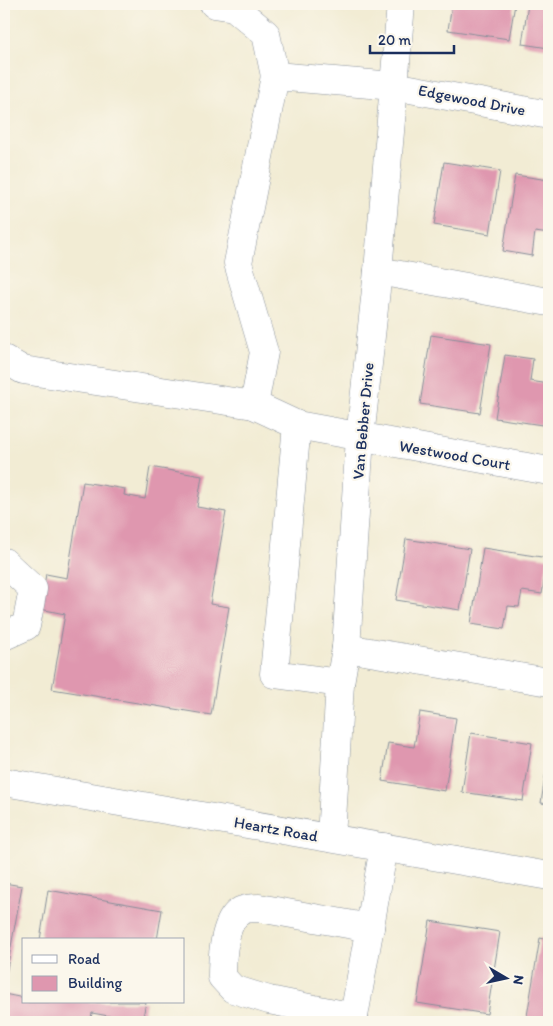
<svg xmlns="http://www.w3.org/2000/svg" width="553" height="1026" viewBox="0 0 553 1026" font-family="Itim,sans-serif">
	<style>
		.building { fill: #df97af }
		.lines { fill: none; stroke-linecap: round; stroke-linejoin: round }
		.minor-casing { stroke: #868e99; stroke-width: 29 }
		.minor { stroke: #fff; stroke-width: 28 }
		.labels { text-anchor: middle; dominant-baseline: central; stroke-width: 4.5; stroke-linejoin: round; paint-order: stroke }
		.street-label { font-size: 16px; fill: #1b2f5e; stroke: #fbf7ec }
	</style>
	<rect width="100%" height="100%" fill="#fbf7ec"/>
	<filter id="ink" filterUnits="userSpaceOnUse"><feTurbulence type="fractalNoise" baseFrequency=".02" numOctaves="2"/><feDisplacementMap in="SourceGraphic" scale="10" xChannelSelector="R" yChannelSelector="G"/><feConvolveMatrix kernelMatrix="1 2 1 2 8 2 1 2 1" color-interpolation-filters="sRGB"/></filter>
	<filter id="wash" filterUnits="userSpaceOnUse"><feTurbulence type="fractalNoise" baseFrequency=".0096" numOctaves="4" result="noise"/><feDisplacementMap in="SourceGraphic" scale="20" xChannelSelector="R" yChannelSelector="G"/><feGaussianBlur stdDeviation="1.12" result="paint"/><feColorMatrix in="noise" values="0 0 0 0 0 0 0 0 0 0 0 0 0 0 0 0 0 1.4 0 .05"/><feComposite in="paint" operator="in"/></filter>
	<g filter="url(#wash)">
		<rect width="100%" height="100%" fill="#f2ecd4"/>
		<g id="blocks">
			<g class="building">
				<path d="M452 4H515L509 39 448 30Z"/>
				<path d="M528 4H549V48L522 44Z"/>
				<path d="M444 162 500 171 490 234 434 225Z"/>
				<path d="M515 175 549 180V234L535 232 532 256 503 251Z"/>
				<path d="M431 335 491 344 480 413 420 404Z"/>
				<path d="M505 355 533 359 530 381 549 384V426L495 418Z"/>
				<path d="M150 467 202 476 197 507 226 512 210 604 229 607 211 715 52 689 65 614 40 609 46 574 67 578 83 482 125 489 124 495 145 499Z"/>
				<path d="M406 539 470 549 460 610 396 600Z"/>
				<path d="M483 548 548 558 542 594 522 591 519 607 508 606 504 629 471 624Z"/>
				<path d="M420 712 456 718 445 791 382 781 388 743 414 747Z"/>
				<path d="M471 733 532 743 523 801 462 792Z"/>
				<path d="M548 758H549V804L541 803Z"/>
				<path d="M4 883 22 886 5 980H4Z"/>
				<path d="M48 890 162 910 157 940H40Z"/>
				<path d="M430 921 500 932 487 1014 417 1003Z"/>
				<path d="M540 938 549 940V1022H526Z"/>
				<path d="M4 994 24 998V1002H146L142 1022 92 1013 90 1022H19L4 1020Z"/>
			</g>
		</g>
	</g>
	<g filter="url(#ink)">
		<use href="#blocks" fill-opacity="0" stroke="#868e99" stroke-width="1"/>
		<g class="lines">
			<g class="minor-casing">
				<g id="minor">
					<path d="M214 4 234 7 266 34 275 76"/>
					<path d="M378 271 549 302"/>
					<path d="M4 359 23 370 254 405 297 425 549 471"/>
					<path d="M254 405 264 352 238 263 275 76 394 86 549 115"/>
					<path d="M297 425 274 674 340 683"/>
					<path d="M4 562 33 589 26 626 4 636"/>
					<path d="M346 648 549 682"/>
					<path d="M4 782 549 876"/>
					<path d="M331 838 340 683 346 648 360 438 378 271 401 4"/>
					<path d="M354 1017 269 1000 233 989 222 977C222 960 223 917 243 910 248 908 254 908 259 908L370 928"/>
					<path d="M353 1022 384 847"/>
				</g>
			</g>
			<use href="#minor" class="minor"/>
		</g>
	</g>
	<g class="labels">
		<g class="street-label">
			<text transform="translate(472 100) rotate(11)">Edgewood Drive</text>
			<text transform="translate(363 421) rotate(-85)">Van Bebber Drive</text>
			<text transform="translate(455 455) rotate(10)">Westwood Court</text>
			<text transform="translate(276 829) rotate(10)">Heartz Road</text>
		</g>
	</g>
	<rect width="553" height="1026" fill="none" stroke="#fbf7ec" stroke-width="20"/>
	<rect x="22" y="938" width="162" height="65" fill="#fbf7ec" stroke="#a1a7b3"/>
	<rect x="32" y="955" width="25" height="8" fill="#ffffff" stroke="#a1a7b3"/>
	<text x="68" y="964" font-size="15" fill="#1b2f5e">Road</text>
	<rect x="32" y="976" width="25" height="15" fill="#df97af" stroke="#a1a7b3"/>
	<text x="68" y="988" font-size="15" fill="#1b2f5e">Building</text>
	<g transform="translate(506 978) rotate(99)" stroke="#fbf7ec" stroke-width="4" paint-order="stroke">
	<path d="M0-4L9 19L0 12L-9 19Z" fill="#1b2f5e"/>
	<text y="-8" font-size="14" font-weight="bold" text-anchor="middle" fill="#1b2f5e">N</text>
	</g>
	<path d="M370 45v8h84v-8" fill="none" stroke="#1b2f5e" stroke-width="2.5"/>
	<text x="378" y="45" font-size="15" fill="#1b2f5e" stroke="#fbf7ec" stroke-width="4" paint-order="stroke">20 m</text>
</svg>
